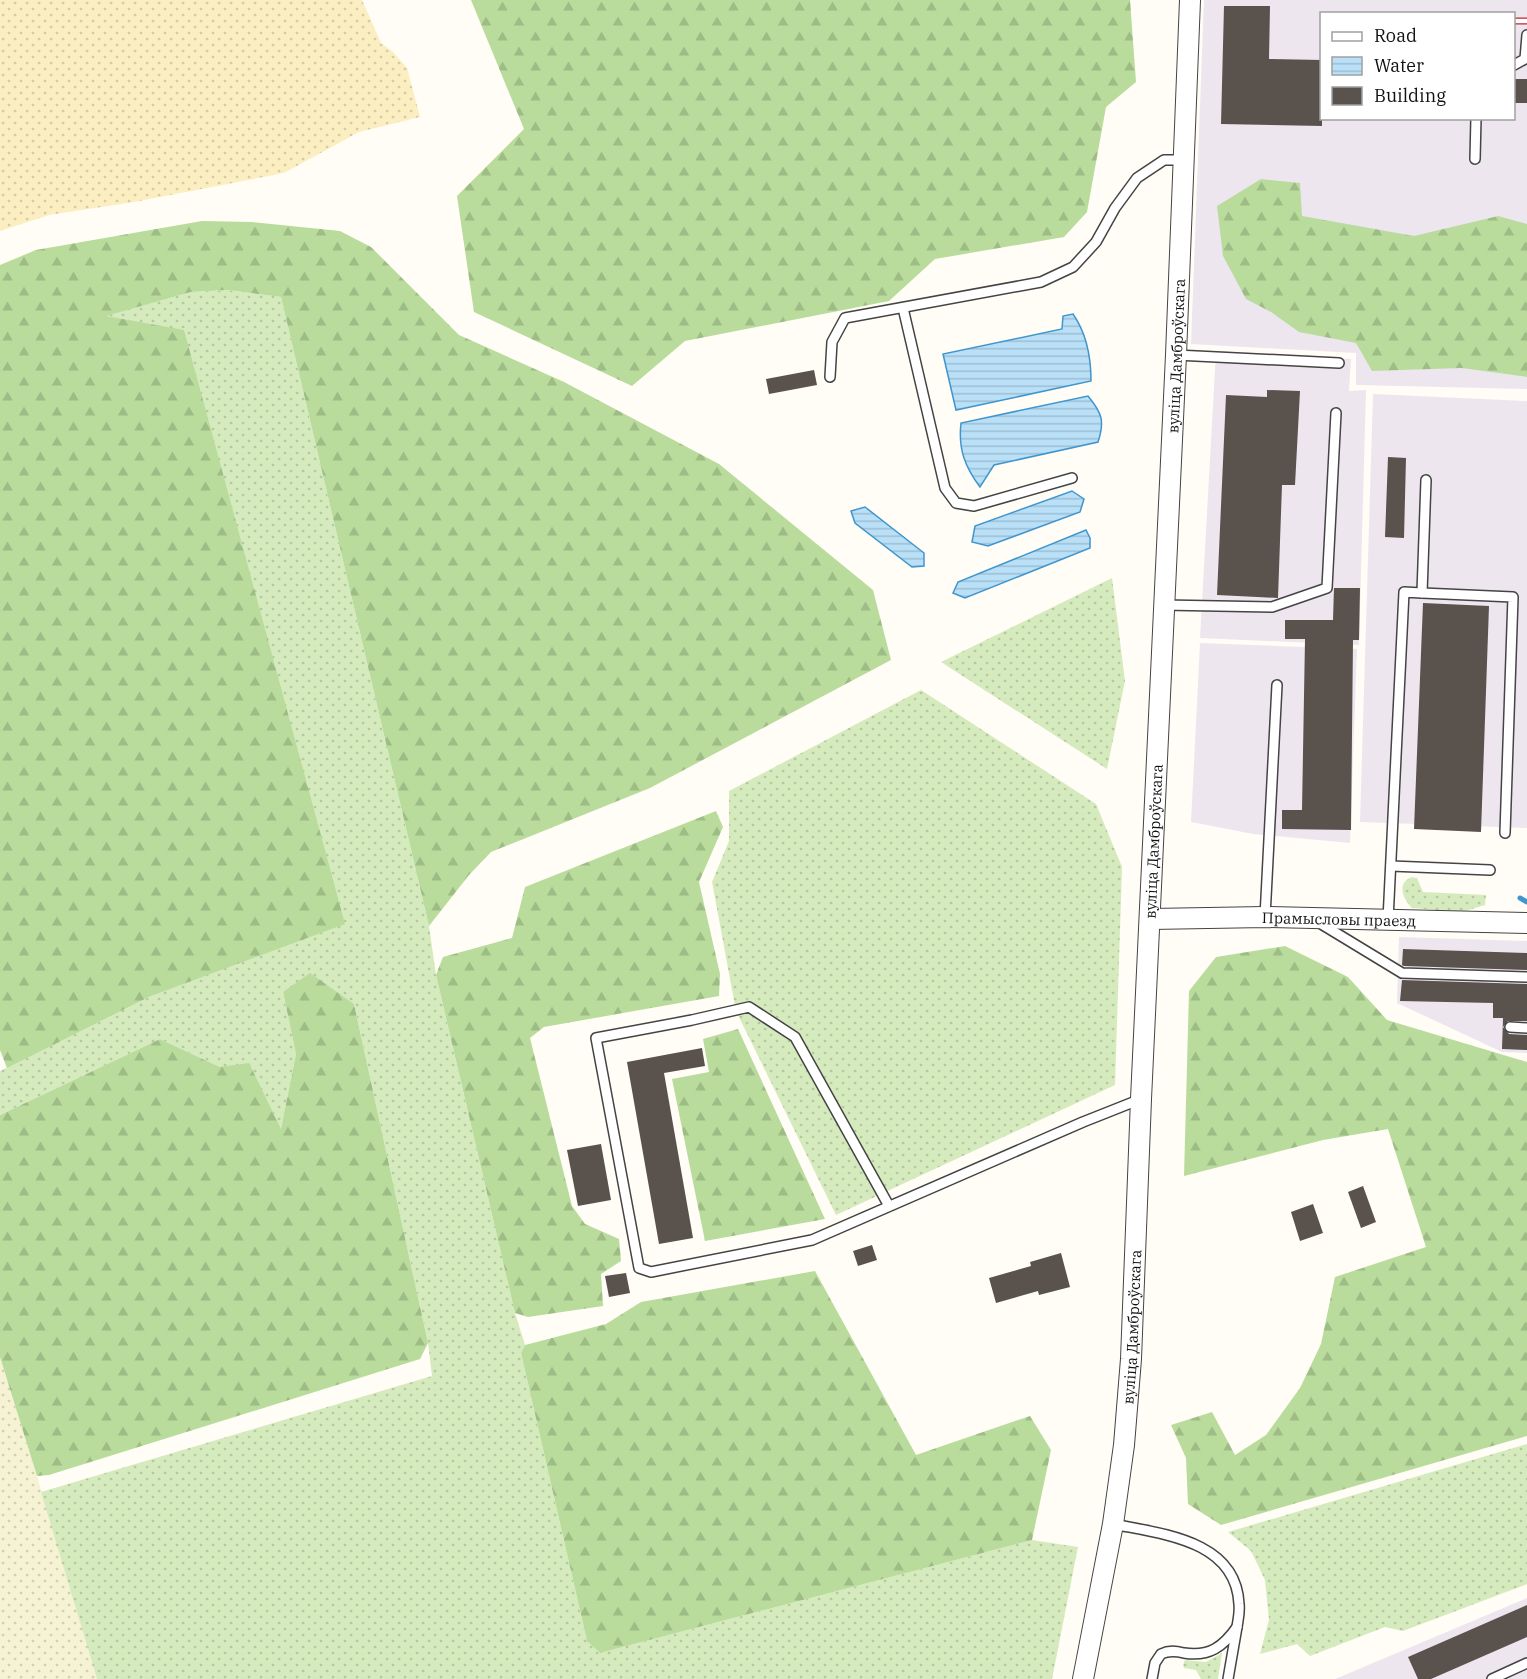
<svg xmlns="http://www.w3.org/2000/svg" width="1527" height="1679" viewBox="0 0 1527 1679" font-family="'IBM Plex Serif',serif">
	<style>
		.industrial { fill: #eee6ef; fill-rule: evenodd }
		.farmland { fill: url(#farmland-dots) }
		.grass { fill: url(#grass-dots) }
		.forest { fill: url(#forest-firs) }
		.sand { fill: url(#sand-dots) }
		.water { fill: url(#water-rules); stroke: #3f96cf; stroke-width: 1.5 }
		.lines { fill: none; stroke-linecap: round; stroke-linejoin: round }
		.stream { stroke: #3f96cf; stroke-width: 5 }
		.building { fill: #5a524d }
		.lane-casing { stroke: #444; stroke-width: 12 }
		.street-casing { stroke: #444; stroke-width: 22 }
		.lane { stroke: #fff; stroke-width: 9 }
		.street { stroke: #fff; stroke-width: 20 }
		.rail-casing { stroke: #c4262e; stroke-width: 7 }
		.rail { stroke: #fff; stroke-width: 4.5; stroke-dasharray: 14; stroke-linecap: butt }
		.labels { text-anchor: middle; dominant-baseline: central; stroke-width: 6; stroke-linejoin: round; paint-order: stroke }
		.street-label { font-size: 15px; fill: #111; stroke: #fff }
	</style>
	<defs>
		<pattern id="farmland-dots" width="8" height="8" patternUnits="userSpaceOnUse" patternTransform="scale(1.5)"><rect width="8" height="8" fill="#f6f3d4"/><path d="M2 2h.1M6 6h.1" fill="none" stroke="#d2cfb5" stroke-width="1.8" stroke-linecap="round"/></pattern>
		<pattern id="grass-dots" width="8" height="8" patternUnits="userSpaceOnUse" patternTransform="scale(1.5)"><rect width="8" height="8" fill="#d5ebbd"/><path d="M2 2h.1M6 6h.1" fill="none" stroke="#b6c8a1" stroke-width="1.8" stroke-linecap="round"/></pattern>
		<pattern id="forest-firs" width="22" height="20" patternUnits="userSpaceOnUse" patternTransform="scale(1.5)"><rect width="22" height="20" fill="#b9dc9c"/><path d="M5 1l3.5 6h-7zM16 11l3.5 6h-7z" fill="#9ebc85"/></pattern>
		<pattern id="sand-dots" width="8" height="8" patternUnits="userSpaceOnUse" patternTransform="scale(1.5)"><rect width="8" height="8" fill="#fbeec1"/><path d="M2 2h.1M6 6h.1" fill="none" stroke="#d6cba5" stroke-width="1.8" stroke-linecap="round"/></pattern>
		<pattern id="water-rules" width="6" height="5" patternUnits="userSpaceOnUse" patternTransform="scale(1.5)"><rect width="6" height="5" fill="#b9e0f7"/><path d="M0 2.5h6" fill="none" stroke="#9ebfd3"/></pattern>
	</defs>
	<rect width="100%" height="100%" fill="#fffdf5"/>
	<g class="industrial">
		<path d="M1204 0H1527V389L1356 385V353L1191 344ZM1322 14H1514V118H1322Z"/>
		<path d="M1216 351 1351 359 1349 391 1366 390 1359 645 1200 638Z"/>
		<path d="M1373 394 1527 401V828L1360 822Z"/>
		<path d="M1200 643 1357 649 1350 843 1253 834 1191 822Z"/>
		<path d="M1399 937 1527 941V1053L1502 1052 1397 1003Z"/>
		<path d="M1527 1598V1679H1335Z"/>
	</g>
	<path class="farmland" d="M0 1357 37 1476 97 1679H0Z"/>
	<g class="grass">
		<path d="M228 290 281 297 429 926 436 975 515 1313 525 1345 521 1353 587 1641 600 1653 1032 1540 1078 1547 1052 1679H97L41 1492 432 1376 428 1343 354 1004 334 991 283 992 296 1054 281 1130 220 1067 160 1039 0 1115V1071L151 996 104 316 191 292Z"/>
		<path d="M1112 578 1125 681 1107 769 941 662Z"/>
		<path d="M921 690 1096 804 1122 867 1115 1085 836 1215 736 1011 712 882 729 841V791Z"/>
		<path d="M1412 877 1417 878 1423 892 1486 895 1485 905 1462 912 1412 908C1403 899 1396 883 1412 877Z"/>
		<path d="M1527 1444V1584L1403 1631 1385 1627 1310 1656 1297 1644 1260 1654 1269 1620 1265 1580 1251 1551 1228 1532Z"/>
		<path d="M1222 1653 1218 1679H1201L1196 1670 1184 1668 1183 1665 1185 1660 1206 1662Z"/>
	</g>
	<g class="forest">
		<path d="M471 0H1130L1136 82 1106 107 1087 212 1064 237 935 259 889 301 685 341 632 386 474 312 457 196 524 129Z"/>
		<path d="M1261 179 1300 183 1302 216 1414 236 1498 216 1527 224V377L1462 368 1372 371 1356 343 1299 332 1271 312 1246 299 1223 256 1217 206Z"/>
		<path d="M202 221 252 222 340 231 371 247 459 335 564 382 719 464 873 590 891 660 650 788 491 852 469 875 429 926 281 297 228 290 191 292 106 316 184 330 345 924 151 996 7 1068 0 1050V265L36 250Z"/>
		<path d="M716 811 723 827 699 882 720 974 719 996 544 1027 530 1038 572 1206 585 1224 619 1239 621 1261 601 1274 603 1306 528 1317 515 1313 436 975 443 957 512 938 525 887Z"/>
		<path d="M1285 946 1348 977 1387 1020 1527 1062V1436L1221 1525 1188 1504 1186 1458 1171 1425 1212 1412 1235 1455 1266 1435 1300 1388 1321 1344 1335 1277 1426 1247 1388 1129 1323 1140 1184 1176 1189 991 1216 957Z"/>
		<path d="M310 973 354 1004 428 1343 420 1359 49 1475 37 1476 0 1357V1115L160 1039 220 1067 249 1063 281 1129 296 1054 283 992Z"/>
		<path d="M738 1029 825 1219 705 1241 672 1079 709 1072 703 1039Z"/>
		<path d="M815 1271 916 1455 1030 1416 1051 1450 1032 1540 600 1653 587 1641 521 1353 525 1345 606 1324 641 1302Z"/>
	</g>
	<path class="sand" d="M0 0H362L381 43 393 52 407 68 420 117 359 132 284 173 134 202 49 215 0 231Z"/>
	<g class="water">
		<path d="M1073 314C1087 334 1091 356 1091 381L956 410 943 354 1062 329 1063 316Z"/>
		<path d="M1088 396C1102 413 1105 421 1098 442L994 465 980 487C965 467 958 449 961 423Z"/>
		<path d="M1072 491 1084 499 1080 512 988 546 972 542 975 526Z"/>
		<path d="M865 507 924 553V566L912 567 855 523 851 511Z"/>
		<path d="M1086 530 1090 538V548L965 598 953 593 958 582Z"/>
	</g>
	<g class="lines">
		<path class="stream" d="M1520 898 1527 902"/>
	</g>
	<g class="building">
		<path d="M1224 6H1270L1269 59 1322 60V126L1221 124Z"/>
		<rect x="1514" y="79" width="13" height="24"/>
		<path d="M814 370 817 385 769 394 766 379Z"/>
		<path d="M1267 390 1300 391 1295 485H1282L1278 598 1217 595 1226 395 1267 397Z"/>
		<path d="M1388 457 1406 458 1404 538 1385 537Z"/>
		<path d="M1334 588H1360L1359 640H1353L1351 830 1282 829V810H1302L1305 639H1285V620H1333Z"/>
		<path d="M1423 603 1489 606 1481 832 1414 829Z"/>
		<path d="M1403 949 1527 953V970L1404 966 1402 965Z"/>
		<path d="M1402 980 1527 984V1021H1508L1503 1027 1509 1034 1527 1035V1050L1502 1049 1503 1018H1493V1003L1400 1001Z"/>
		<path d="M702 1048 705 1066 664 1073 693 1238 659 1244 627 1062Z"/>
		<path d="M601 1144 611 1200 578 1206 567 1150Z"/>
		<path d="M1363 1186 1376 1222 1361 1228 1348 1192Z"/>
		<path d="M1313 1204 1323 1233 1300 1241 1291 1212Z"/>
		<path d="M872 1245 877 1260 858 1266 853 1251Z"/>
		<path d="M1061 1253 1070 1287 1039 1295 1038 1291 996 1303 989 1278 1031 1266 1030 1262Z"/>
		<path d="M626 1273 630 1293 609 1297 605 1276Z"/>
		<path d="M1527 1605V1637L1431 1679H1418L1408 1657Z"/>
	</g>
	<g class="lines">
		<g class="lane-casing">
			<g id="lane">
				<path d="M1514 65 1525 59 1527 35"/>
				<path d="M1475 159 1476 118"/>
				<path d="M903 308 945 488 956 503 974 506 1072 478"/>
				<path d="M1176 355 1339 363"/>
				<path d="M830 377 832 342 845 318 1041 282 1073 267 1096 242 1115 208 1137 178 1164 160H1184"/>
				<path d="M1422 593 1513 597 1505 833"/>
				<path d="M1163 605 1272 607 1327 588 1336 413"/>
				<path d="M1391 866 1490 870"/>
				<path d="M1265 917 1277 685"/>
				<path d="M1388 920 1404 592 1422 593 1426 480"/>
				<path d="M1318 922 1402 973 1527 977"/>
				<path d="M1510 1027 1527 1028"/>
				<path d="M889 1206 795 1037 749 1007 692 1020 596 1038 639 1268 651 1272 812 1240 1083 1122 1141 1099"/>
				<path d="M1113 1524C1162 1534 1236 1540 1239 1604 1240 1612 1238 1620 1237 1627"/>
				<path d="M1152 1679 1155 1663 1161 1654C1169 1650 1176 1651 1184 1653 1209 1657 1223 1647 1237 1627L1228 1679"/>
				<path d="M1492 1679 1527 1663"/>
			</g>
		</g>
		<g class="street-casing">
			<g id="street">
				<path id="s1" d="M1151 919 1265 917 1527 923"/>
				<path id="s2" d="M1083 1679 1113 1524 1124 1445 1131 1359 1141 1099 1176 355 1190 0"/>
			</g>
		</g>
		<use href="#lane" class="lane"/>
		<use href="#street" class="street"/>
		<g class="rail-casing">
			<path id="rail" d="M1514 21H1527"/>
		</g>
		<use href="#rail" class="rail"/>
	</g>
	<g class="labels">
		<g class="street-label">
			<text stroke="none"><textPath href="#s2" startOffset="1328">вуліца Дамброўскага</textPath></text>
			<text stroke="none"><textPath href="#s2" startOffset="842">вуліца Дамброўскага</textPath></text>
			<text stroke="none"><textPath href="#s1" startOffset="188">Прамысловы праезд</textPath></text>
			<text stroke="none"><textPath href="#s2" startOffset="356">вуліца Дамброўскага</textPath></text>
		</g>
	</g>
	<rect x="1320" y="12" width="195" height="108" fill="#ffffff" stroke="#a0a0a0" stroke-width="1.5"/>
	<rect x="1332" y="32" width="30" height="9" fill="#ffffff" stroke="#a0a0a0" stroke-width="1.5"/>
	<text x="1374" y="42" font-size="18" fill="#111111">Road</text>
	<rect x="1332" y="57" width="30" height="18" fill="url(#water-rules)" stroke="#a0a0a0" stroke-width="1.5"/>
	<text x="1374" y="72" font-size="18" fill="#111111">Water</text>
	<rect x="1332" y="87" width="30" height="18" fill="#5a524d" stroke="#a0a0a0" stroke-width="1.5"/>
	<text x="1374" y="102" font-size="18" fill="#111111">Building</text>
</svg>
